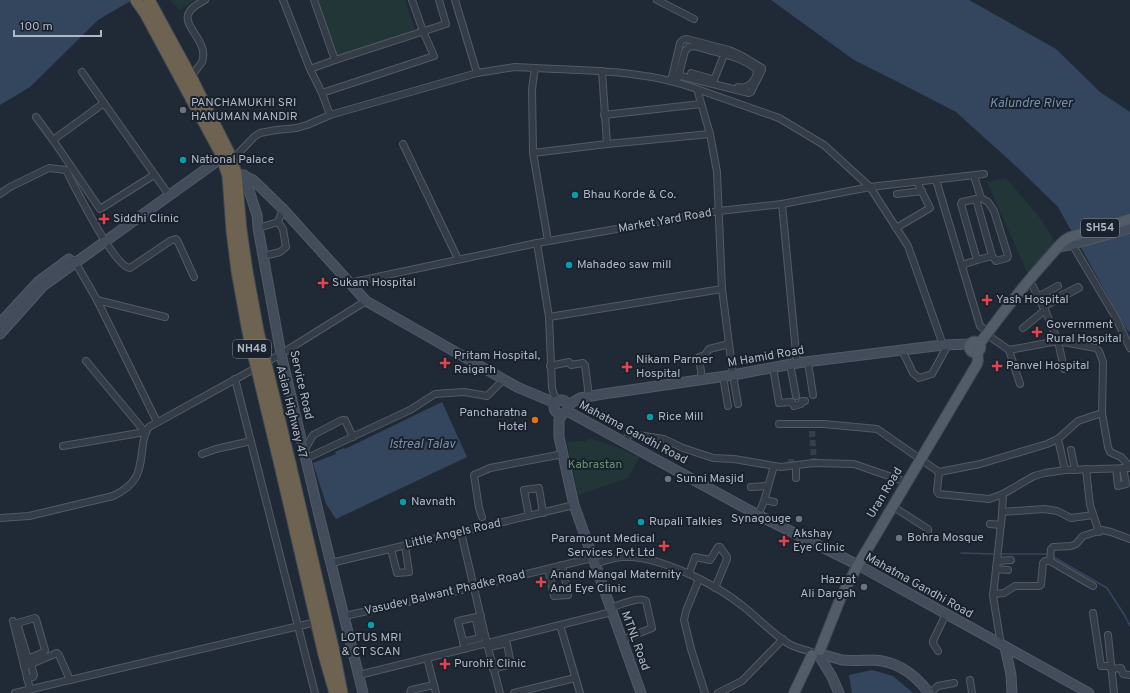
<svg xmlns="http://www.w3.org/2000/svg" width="1130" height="693" viewBox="0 0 1130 693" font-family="Overpass,sans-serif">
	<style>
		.green { fill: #223638 }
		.water { fill: #34465e }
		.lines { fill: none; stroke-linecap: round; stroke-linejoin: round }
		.stream { stroke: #34465e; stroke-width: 1.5 }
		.street-tunnel { stroke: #353f4c; stroke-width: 6; stroke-dasharray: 6 3; stroke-linecap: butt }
		.street-casing { stroke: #515a65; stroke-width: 8 }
		.secondary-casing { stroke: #515a65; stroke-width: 11 }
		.primary-casing { stroke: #3d4551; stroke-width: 12 }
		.highway-casing { stroke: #3e4752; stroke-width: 13 }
		.street { stroke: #343c48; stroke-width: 6 }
		.secondary { stroke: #424c5b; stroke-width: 9 }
		.primary { stroke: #525b68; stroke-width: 10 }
		.highway { stroke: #6e6251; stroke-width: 11 }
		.highway-bridge-casing { stroke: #3e4752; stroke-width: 13; stroke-linecap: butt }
		.highway-bridge { stroke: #6e6251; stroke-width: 11 }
		.worship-dot { fill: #6b7280; stroke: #19212c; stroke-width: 1.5 }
		.culture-dot { fill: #0f9aa8; stroke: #19212c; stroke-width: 1.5 }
		.health-dot { fill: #e0444e; stroke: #19212c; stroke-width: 1.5 }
		.food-dot { fill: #e8710a; stroke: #19212c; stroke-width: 1.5 }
		.labels { text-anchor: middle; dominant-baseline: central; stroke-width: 4; stroke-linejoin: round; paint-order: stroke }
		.shield { fill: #19212c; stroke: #818a96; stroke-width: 1 }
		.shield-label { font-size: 11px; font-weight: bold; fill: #aeb7c4 }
		.poi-label { font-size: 12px; fill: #aeb7c4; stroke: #19212c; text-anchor: start }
		.street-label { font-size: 12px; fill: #aeb7c4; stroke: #19212c }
		.park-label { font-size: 12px; fill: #669470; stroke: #19212c }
		.water-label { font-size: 13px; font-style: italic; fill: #768eac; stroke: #19212c }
	</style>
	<rect width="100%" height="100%" fill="#202a37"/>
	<g class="green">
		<path d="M170 0H195L180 10Z"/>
		<path d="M318 0H405L415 30 337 56Z"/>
		<path d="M1006 178 1040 218 1055 242 1028 274 987 182Z"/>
		<path d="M589 438 622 449 635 456 638 452 641 454 628 478 578 495 567 442 582 441 585 442Z"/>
	</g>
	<g class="water">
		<path d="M0 0H132L98 20 30 87 0 105Z"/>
		<path d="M771 0H969L1056 49 1100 92 1130 112V332L1127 330 1058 207 1019 169 956 112 900 83 854 60Z"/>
		<path d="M442 402 467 457 336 519 326 504 313 463 336 454 335 452 344 448 345 449Z"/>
		<path d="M872 670 893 676 913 693H852L849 675Z"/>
	</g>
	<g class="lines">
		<g class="stream">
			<path d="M961 553 995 554"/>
			<path d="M999 554H1049"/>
			<path d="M1052 556 1107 588 1125 616 1130 626"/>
		</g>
		<g class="street-tunnel">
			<path d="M812 431 814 461"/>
			<path d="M791 459V463"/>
		</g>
		<g class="street-casing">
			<g id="street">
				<path d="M283 0 310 69"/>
				<path d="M314 0 335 60 446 24 439 0"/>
				<path d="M455 0 477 73"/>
				<path d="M657 0 694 19"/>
				<path d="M602 71 607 144"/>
				<path d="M82 72 169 195"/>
				<path d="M691 73 712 79"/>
				<path d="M191 77C194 72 199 67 202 62 210 41 179 25 190 11 193 6 200 3 205 0"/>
				<path d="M678 78 685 51 689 47 694 46C713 52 742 56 757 70 757 80 748 90 738 87"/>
				<path d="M714 80 724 55"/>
				<path d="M671 81 680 43 683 40 687 39 729 50 742 56 762 68V70L751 92 749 93 673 74"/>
				<path d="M697 89 779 118 824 145 870 187 908 246 943 345"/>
				<path d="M322 93 310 69 335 60"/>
				<path d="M104 103 53 140 100 209 154 175"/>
				<path d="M330 115 322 93 434 56 423 31 412 0"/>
				<path d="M604 115 701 104"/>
				<path d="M36 117 53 140"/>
				<path d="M403 144 458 259"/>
				<path d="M533 153 607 144 710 134"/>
				<path d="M232 160 254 137 260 133 276 130 297 128 307 125 330 115 477 73 515 67 535 68"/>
				<path d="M936 180 980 326 988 332"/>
				<path d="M0 194 10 187 49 168 66 170C75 187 114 267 130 268L170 241 176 239 178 242 194 277"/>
				<path d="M897 194 922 191"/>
				<path d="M976 199 992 256"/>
				<path d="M782 204 797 363"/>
				<path d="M258 228 278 222"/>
				<path d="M896 228 930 208 917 182"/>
				<path d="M548 241 533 153 532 89 535 68C589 71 646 70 697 89L710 134 717 172 722 289 733 375 738 404"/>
				<path d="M537 243 549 317 552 388 554 395 558 400"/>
				<path d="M1072 244 1116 318 1130 348"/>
				<path d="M264 256 280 252 286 247 283 229 278 222 283 209"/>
				<path d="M74 260 97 300 157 422"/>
				<path d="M977 260 992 256 996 261 1007 258 1008 256 994 211 988 202 981 198"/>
				<path d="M962 265 977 260 961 204 962 202 981 198 974 176"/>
				<path d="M1029 279 1045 310 1058 341 1096 348 1099 351 1103 362 1102 413 1108 447 1110 452 1121 457 1130 467"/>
				<path d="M349 283 537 243 719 211 782 204 870 187 984 174"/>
				<path d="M1038 297 1058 286"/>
				<path d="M97 300 165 317"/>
				<path d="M1042 305 1078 287 1079 288 1043 307"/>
				<path d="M549 317 722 289"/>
				<path d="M1023 328 1045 310"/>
				<path d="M986 334 1009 350 1058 341 1064 369"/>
				<path d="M902 350 913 373 919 378 932 374 948 345"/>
				<path d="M1009 350 1020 384"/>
				<path d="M808 362 813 395"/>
				<path d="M790 364 796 396"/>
				<path d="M550 366 569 362 571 365 583 363 585 365 589 397"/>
				<path d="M773 367 779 403 792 402 794 406 801 404 802 401H805"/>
				<path d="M723 376 728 406"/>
				<path d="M235 379 315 693"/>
				<path d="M702 379 699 357 705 355 709 349 729 344"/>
				<path d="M779 424H824L877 429 939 472 980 464 1047 444 1058 439 1078 421 1102 413"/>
				<path d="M1058 439 1065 470"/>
				<path d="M625 441 629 435 631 434 664 439 683 448 713 458 734 459 781 467 814 463 854 464 906 482"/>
				<path d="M63 446 145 432 86 361"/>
				<path d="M1071 450 1075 470"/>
				<path d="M304 451 313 435 342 420H345L353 437"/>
				<path d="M202 454 216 449 251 441"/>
				<path d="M305 459 410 410 435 394 464 392 487 396 504 379"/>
				<path d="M796 465V478"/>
				<path d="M1086 469 1090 505 1099 532"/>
				<path d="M1116 469 1118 486 1126 484 1123 468"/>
				<path d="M939 472 937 491 939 494 989 499 1003 494 1034 476 1045 473 1065 470 1130 468"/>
				<path d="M751 487 768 486"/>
				<path d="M765 500 774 502"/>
				<path d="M892 506 928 529V531L926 537"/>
				<path d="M1002 512 1044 509 1057 511 1071 518 1093 515"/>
				<path d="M758 515 764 501 774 466"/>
				<path d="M529 516 524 490 539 488 543 513"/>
				<path d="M482 517 479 508 474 475 490 468 563 454"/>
				<path d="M0 518 29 516 113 496C139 484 140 471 143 444 144 437 145 432 149 427L281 354 366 301"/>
				<path d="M990 524 1001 525"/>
				<path d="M461 532 487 644 500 693"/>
				<path d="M391 549 397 573 409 572 405 545"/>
				<path d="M997 561 1011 560"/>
				<path d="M1050 561 1051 549 1053 547 1071 546 1076 544 1083 536 1102 530 1111 532 1130 539"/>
				<path d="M331 563 574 505"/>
				<path d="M594 564C604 561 614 557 624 557 659 555 717 585 744 607 759 619 773 634 789 644 796 648 805 650 812 652"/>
				<path d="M548 569 554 596 568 595V593L562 565"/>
				<path d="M996 569 1008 570"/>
				<path d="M689 574 695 557 710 560 718 547H720L727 557V559L715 588"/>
				<path d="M699 579 686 611 684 620 691 649 705 693"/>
				<path d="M993 594 1004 593 1015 586H1039L1041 585 1043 563 1045 561H1050L1093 586"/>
				<path d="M610 608C620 605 639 596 646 601L652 628 622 640"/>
				<path d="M1093 613 1101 666H1111"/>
				<path d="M345 616 474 587 592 558"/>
				<path d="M13 621 30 689"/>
				<path d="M560 625 580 693"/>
				<path d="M1108 635 1114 693"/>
				<path d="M463 642 480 638 476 620"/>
				<path d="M1001 645 993 596 1002 515 1003 494"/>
				<path d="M489 647 503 644"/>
				<path d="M465 649 458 621 481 616"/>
				<path d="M938 651 933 643V641L946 614"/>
				<path d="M427 658 436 693"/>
				<path d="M23 661 44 652 45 650 36 619 35 618 17 623 28 659"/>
				<path d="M24 667 57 653 59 655 70 680"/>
				<path d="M493 669 511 664 506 639"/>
				<path d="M1111 669 1121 668 1123 674 1130 675"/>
				<path d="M359 675 612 612"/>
				<path d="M27 679 33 677 34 675 31 664"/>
				<path d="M970 680 972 693"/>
				<path d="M15 693 316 622"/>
				<path d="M410 693 411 690 434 685"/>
				<path d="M514 693 575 678"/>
				<path d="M718 693 742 681 783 639"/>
				<path d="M930 693 938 686 954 683"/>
			</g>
		</g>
		<g class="secondary-casing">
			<g id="secondary">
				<path d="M242 175 253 180 283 209 366 301 517 387 555 403"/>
				<path d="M244 175 257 215 258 228 281 354 319 515 363 693"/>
				<path d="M1059 247 1074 244 1130 228"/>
				<path d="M0 323 38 282 69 259"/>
				<path d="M0 334 43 286 227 154"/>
				<circle cx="561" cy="407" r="7"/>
				<path d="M568 405 580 398 603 394 733 375 797 363 943 345 970 344"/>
				<path d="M567 411 758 515 858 565 1089 693"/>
				<path d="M562 414 559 420V437L574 505 641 693"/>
				<path d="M1005 647 1011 675 1012 693"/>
				<path d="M821 654C828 656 835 658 842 660 852 661 863 660 873 660 897 661 915 674 929 693"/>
				<path d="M820 657 832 677 839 693"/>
			</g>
		</g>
		<g class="primary-casing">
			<g id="primary">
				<circle cx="975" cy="347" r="5.5"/>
				<path d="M980 343C1002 313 1025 284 1050 256 1056 250 1061 241 1070 237L1130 219"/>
				<path d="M820 650 841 597 858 565 977 364 978 360 977 352"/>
				<path d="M794 693 812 655"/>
			</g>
		</g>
		<g class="highway-casing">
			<g id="highway">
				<path d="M136 0 145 13 221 154 228 176 232 231"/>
				<path d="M149 0 191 77 229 153 236 173 241 230"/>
				<path d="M290 463 334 652 342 693"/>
				<path d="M280 465 324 655 335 693"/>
			</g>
		</g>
		<use href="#street" class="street"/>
		<use href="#secondary" class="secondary"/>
		<use href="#primary" class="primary"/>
		<use href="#highway" class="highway"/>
		<g class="highway-bridge-casing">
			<g id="highway-bridge">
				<path d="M241 230 247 271 258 331 290 463"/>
				<path d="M232 231 237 271 248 332 280 465"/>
			</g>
		</g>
		<use href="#highway-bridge" class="highway-bridge"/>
	</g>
	<g class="worship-dot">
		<circle cx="183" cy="110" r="4"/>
		<circle cx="668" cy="479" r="4"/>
		<circle cx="799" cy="519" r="4"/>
		<circle cx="899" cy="538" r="4"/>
		<circle cx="864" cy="587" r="4"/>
	</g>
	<g class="culture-dot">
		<circle cx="183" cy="160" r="4"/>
		<circle cx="575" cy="195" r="4"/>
		<circle cx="569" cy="265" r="4"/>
		<circle cx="650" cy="417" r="4"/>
		<circle cx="403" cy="502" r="4"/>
		<circle cx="641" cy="522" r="4"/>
		<circle cx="371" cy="625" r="4"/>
	</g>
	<g class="health-dot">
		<path d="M102 213h4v4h4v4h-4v4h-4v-4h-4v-4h4z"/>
		<path d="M321 277h4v4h4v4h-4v4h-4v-4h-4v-4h4z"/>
		<path d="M985 294h4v4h4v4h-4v4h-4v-4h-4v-4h4z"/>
		<path d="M1035 326h4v4h4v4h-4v4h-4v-4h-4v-4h4z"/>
		<path d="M443 357h4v4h4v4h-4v4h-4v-4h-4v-4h4z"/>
		<path d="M995 360h4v4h4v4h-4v4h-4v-4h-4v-4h4z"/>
		<path d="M625 361h4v4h4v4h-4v4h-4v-4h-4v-4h4z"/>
		<path d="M782 535h4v4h4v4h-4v4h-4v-4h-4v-4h4z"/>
		<path d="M662 540h4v4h4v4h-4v4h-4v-4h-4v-4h4z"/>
		<path d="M539 576h4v4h4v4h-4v4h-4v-4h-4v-4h4z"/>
		<path d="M443 658h4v4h4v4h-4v4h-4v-4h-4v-4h4z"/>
	</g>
	<circle class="food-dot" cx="535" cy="420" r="4"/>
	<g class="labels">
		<g class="shield">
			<rect x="1081" y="219" width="38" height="18" rx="3"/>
			<rect x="233" y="340" width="38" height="18" rx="3"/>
		</g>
		<g class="shield-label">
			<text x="1100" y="228">SH54</text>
			<text x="252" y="349">NH48</text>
		</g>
		<g class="poi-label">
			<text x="191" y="103">PANCHAMUKHI SRI<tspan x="191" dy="14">HANUMAN MANDIR</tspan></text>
			<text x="191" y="160">National Palace</text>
			<text x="583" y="195">Bhau Korde &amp; Co.</text>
			<text x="113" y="219">Siddhi Clinic</text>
			<text x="577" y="265">Mahadeo saw mill</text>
			<text x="332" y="283">Sukam Hospital</text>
			<text x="996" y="300">Yash Hospital</text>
			<text x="1046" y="325">Government<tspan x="1046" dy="14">Rural Hospital</tspan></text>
			<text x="454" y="356">Pritam Hospital,<tspan x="454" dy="14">Raigarh</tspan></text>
			<text x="636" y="360">Nikam Parmer<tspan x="636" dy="14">Hospital</tspan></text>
			<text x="1006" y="366">Panvel Hospital</text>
			<text x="527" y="413" text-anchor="end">Pancharatna<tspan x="527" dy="14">Hotel</tspan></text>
			<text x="658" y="417">Rice Mill</text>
			<text x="676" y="479">Sunni Masjid</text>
			<text x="411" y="502">Navnath</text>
			<text x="791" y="519" text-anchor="end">Synagouge</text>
			<text x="649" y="522">Rupali Talkies</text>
			<text x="793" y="534">Akshay<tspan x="793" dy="14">Eye Clinic</tspan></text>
			<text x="907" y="538">Bohra Mosque</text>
			<text x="655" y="539" text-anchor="end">Paramount Medical<tspan x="655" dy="14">Services Pvt Ltd</tspan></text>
			<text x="550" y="575">Anand Mangal Maternity<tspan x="550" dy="14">And Eye Clinic</tspan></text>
			<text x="856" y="580" text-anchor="end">Hazrat<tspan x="856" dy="14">Ali Dargah</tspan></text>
			<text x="371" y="638" text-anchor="middle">LOTUS MRI<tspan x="371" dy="14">&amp; CT SCAN</tspan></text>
			<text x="454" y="664">Purohit Clinic</text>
		</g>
		<g class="street-label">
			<text transform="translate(665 221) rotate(-10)">Market Yard Road</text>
			<text transform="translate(766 357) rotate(-10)">M Hamid Road</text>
			<text transform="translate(301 385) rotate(77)">Service Road</text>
			<text transform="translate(291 412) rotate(76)">Asian Highway 47</text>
			<text transform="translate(633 433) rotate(28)">Mahatma Gandhi Road</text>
			<text transform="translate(885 493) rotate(-59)">Uran Road</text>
			<text transform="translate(453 534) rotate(-13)">Little Angels Road</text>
			<text transform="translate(919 586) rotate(29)">Mahatma Gandhi Road</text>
			<text transform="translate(445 593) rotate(-13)">Vasudev Balwant Phadke Road</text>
			<text transform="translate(635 641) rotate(70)">MTNL Road</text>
		</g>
		<g class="park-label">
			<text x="595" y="465">Kabrastan</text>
		</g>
		<g class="water-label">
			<text x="1031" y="104">Kalundre River</text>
			<text x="422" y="445">Istreal Talav</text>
		</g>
	</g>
	<path d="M14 30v6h87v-6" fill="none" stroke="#aeb7c4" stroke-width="2"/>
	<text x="20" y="30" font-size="12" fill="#aeb7c4" stroke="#19212c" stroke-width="3" paint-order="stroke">100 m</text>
</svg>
